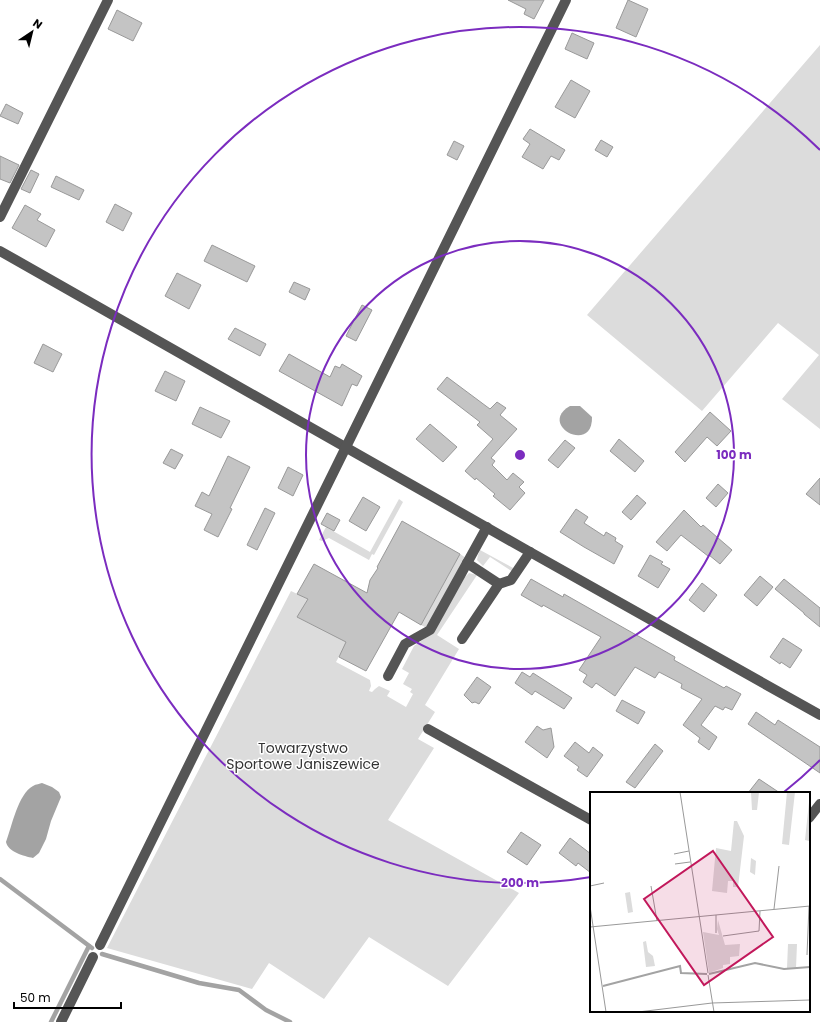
<svg xmlns="http://www.w3.org/2000/svg" width="820" height="1022" viewBox="0 0 820 1022" font-family="Poppins,sans-serif">
	<style>
		.green { fill: #dcdcdc }
		.water { fill: #a3a3a3 }
		.lines { fill: none; stroke-linecap: round; stroke-linejoin: round }
		.stream { stroke: #a3a3a3; stroke-width: 4.5 }
		.building { fill: #c4c4c4; stroke: #999 }
		.minor { stroke: #555; stroke-width: 10 }
		.ring { fill: none; stroke: #7b2cbf; stroke-width: 2 }
		.labels { text-anchor: middle; dominant-baseline: central; stroke-width: 3; stroke-linejoin: round; paint-order: stroke }
		.park-label { font-size: 14px; fill: #333; stroke: #fff }
		.inset-river { fill: none; stroke: #a3a3a3; stroke-width: 2 }
		.inset-road { fill: none; stroke: #999; stroke-width: 1 }
		.view { fill: #c2185b; fill-opacity: 0.15; stroke: #c2185b; stroke-width: 2 }
		.inset-edge { fill: none; stroke: #000; stroke-width: 2 }
		.centre { fill: #7b2cbf; stroke: #fff; stroke-width: 2 }
		.ring-label { font-size: 12px; text-anchor: middle; font-weight: bold; fill: #7b2cbf; stroke: #fff; stroke-width: 3; stroke-linejoin: round; paint-order: stroke }
	</style>
	<rect width="100%" height="100%" fill="#fff"/>
	<g class="green">
		<path d="M820 45V429L782 399 819 355 778 323 702 411 587 315Z"/>
		<path d="M399 499 403 502 374 555 372 554 369 560 329 538 322 541 319 540 326 527 370 552Z"/>
		<path d="M480 550 515 569 513 572 490 557 483 566 477 560 478 555Z"/>
		<path d="M460 554 466 558 429 626 425 627 421 625Z"/>
		<path d="M469 573 477 575 437 635 459 649 425 705 435 712 418 739 434 748 388 820 519 893 448 986 369 937 324 999 269 963 252 989 107 948 291 591 308 599 298 617 347 642 336 662 370 680 371 686 369 691 372 692 375 689 379 686 390 691 387 696 406 707 413 694 410 692 412 689 403 684 409 673 402 669 414 646 434 632 464 578Z"/>
	</g>
	<g class="water">
		<path d="M570 406H580L592 417C593 455 537 425 570 406Z"/>
		<path d="M42 783 52 787 59 792 61 797 51 821 46 839 39 853 33 858C24 856 8 852 6 842 12 826 18 794 33 786 36 784 40 784 42 783Z"/>
	</g>
	<g class="lines">
		<g class="stream">
			<path d="M0 879 92 948"/>
			<path d="M102 954 199 983 239 990 266 1010 290 1022"/>
			<path d="M51 1022 89 946"/>
		</g>
	</g>
	<g class="building">
		<path d="M508 0H544L534 19 524 14 526 9Z"/>
		<path d="M628 0 648 9 636 37 616 28Z"/>
		<path d="M117 10 142 23 133 41 108 29Z"/>
		<path d="M572 33 594 43 587 59 565 49Z"/>
		<path d="M571 80 590 91 575 118 555 107Z"/>
		<path d="M6 104 23 113 18 124 0 116Z"/>
		<path d="M530 129 565 150 559 160 551 156 543 169 522 157 530 144 523 139Z"/>
		<path d="M601 140 613 147 607 157 595 150Z"/>
		<path d="M454 141 464 146 457 160 447 155Z"/>
		<path d="M0 156 19 165 10 183 0 179Z"/>
		<path d="M31 170 39 174 30 193 21 189Z"/>
		<path d="M56 176 84 190 79 200 51 187Z"/>
		<path d="M115 204 132 213 123 231 106 222Z"/>
		<path d="M25 205 41 214 37 220 55 230 46 247 12 228Z"/>
		<path d="M212 245 255 266 247 282 204 261Z"/>
		<path d="M177 273 201 285 189 309 165 296Z"/>
		<path d="M294 282 310 289 305 300 289 292Z"/>
		<path d="M362 305 372 310 356 341 346 336Z"/>
		<path d="M235 328 266 344 260 356 228 339Z"/>
		<path d="M43 344 62 354 53 372 34 363Z"/>
		<path d="M289 354 330 377 335 366 340 368 342 364 362 376 357 386 352 384 342 406 279 371Z"/>
		<path d="M165 371 185 381 176 401 155 391Z"/>
		<path d="M447 377 490 409 497 402 506 408 500 415 517 429 491 458 495 461 492 465 507 480 513 473 524 482 519 487 525 493 510 510 493 496 495 494 476 478 475 480 465 471 493 439 477 425 480 422 437 389Z"/>
		<path d="M200 407 230 421 221 438 192 424Z"/>
		<path d="M710 412 731 431 717 446 707 437 685 462 675 452Z"/>
		<path d="M430 424 457 447 443 462 416 439Z"/>
		<path d="M619 439 644 461 635 472 610 451Z"/>
		<path d="M565 440 575 448 558 468 548 460Z"/>
		<path d="M171 449 183 455 175 469 163 463Z"/>
		<path d="M228 456 250 467 230 508 232 509 218 537 204 530 212 514 195 506 202 492 209 496Z"/>
		<path d="M288 467 303 475 293 496 278 488Z"/>
		<path d="M820 478V505L806 494Z"/>
		<path d="M718 484 728 493 716 507 706 498Z"/>
		<path d="M637 495 646 503 631 520 622 512Z"/>
		<path d="M363 497 380 507 366 531 349 521Z"/>
		<path d="M265 508 275 513 257 550 247 545Z"/>
		<path d="M576 509 588 517 584 523 604 536 606 532 616 538 615 541 623 546 614 564 584 547 560 532Z"/>
		<path d="M684 510 701 527 703 525 732 550 720 564 709 555 708 556 681 535 667 551 656 542Z"/>
		<path d="M327 513 340 520 334 531 321 524Z"/>
		<path d="M402 521 460 554 421 625 399 612 366 671 339 657 346 642 297 617 308 599 297 594 314 564 367 593 370 580 378 568 377 567Z"/>
		<path d="M650 555 663 562 661 564 670 569 658 588 638 576Z"/>
		<path d="M760 576 773 587 757 606 744 595Z"/>
		<path d="M531 579 563 597 564 594 654 645 675 657 674 660 724 688 726 686 741 694 732 710 725 707 723 710 715 706 701 725 717 737 709 750 698 742 700 738 683 725 702 699 681 688 682 684 659 672 655 678 635 667 615 696 596 683 592 688 583 682 587 675 579 670 601 637 543 605 542 607 521 595Z"/>
		<path d="M784 579 820 608V627L804 614V613L775 589Z"/>
		<path d="M702 583 717 595 704 612 689 600Z"/>
		<path d="M783 638 802 650 790 668 781 662 780 664 770 657Z"/>
		<path d="M522 672 530 677 533 673 572 698 564 709 535 691 532 695 515 683Z"/>
		<path d="M477 677 491 687 479 704 475 702 472 703 464 695Z"/>
		<path d="M622 700 645 712 638 724 616 711Z"/>
		<path d="M756 712 775 725 778 720 820 747V773L748 724Z"/>
		<path d="M537 726 543 730 551 728 554 747 547 758 525 742Z"/>
		<path d="M575 742 589 753 593 747 603 755 587 777 577 770 579 767 564 756Z"/>
		<path d="M655 744 663 751 635 788 626 782Z"/>
		<path d="M759 779 780 793H748Z"/>
		<path d="M521 832 541 845 527 865 507 852Z"/>
		<path d="M570 838 591 854V873L578 863 576 866 559 853Z"/>
	</g>
	<g class="lines">
		<g class="minor">
			<path d="M0 217 108 0"/>
			<path d="M0 251 530 552 820 715"/>
			<path d="M467 563 499 584"/>
			<path d="M462 639 499 584 511 580 530 552"/>
			<path d="M388 676 405 644 430 630 487 527"/>
			<path d="M428 729 591 820"/>
			<path d="M809 818 820 804"/>
			<path d="M100 945 346 447 566 0"/>
			<path d="M61 1022 93 957"/>
		</g>
	</g>
	<g class="ring">
		<circle cx="520" cy="455" r="214"/>
		<path d="M820 760A428 428 0 0 1 784 792M591 877A428 428 0 1 1 820 150"/>
	</g>
	<g class="labels">
		<g class="park-label">
			<text x="303" y="748">Towarzystwo<tspan x="303" dy="16">Sportowe Janiszewice</tspan></text>
		</g>
	</g>
	<g transform="translate(590 792)">
		<rect width="220" height="220" fill="#fff"/>
		<path d="M169 0 167 18H162L161 0ZM197 0H205L199 53 192 52ZM219 10 220 39 219 49 215 48ZM144 29H147L154 44 148 95H143V89H138L137 101 122 99 126 56 141 59ZM161 66 166 69 165 83 160 80ZM40 100 43 120 38 121 35 101ZM128 128 135 153 150 152 149 164 140 165V172L133 173V176L119 181 113 140 129 143 127 137ZM56 149 58 160 63 164 65 174 56 175 53 150ZM198 152H207L206 176H197Z" fill="#dcdcdc"/>
		<path class="inset-river" d="M119 182 165 171 194 177 220 175M13 194 90 174 91 181 117 182"/>
		<path class="inset-road" d="M90 0 118 181M84 62 99 59M85 72 100 70M0 94 14 91M61 94 67 129M0 114 16 220M184 117 189 74M126 123V141M0 135 220 114M133 144 169 139 170 119M217 163 219 114M118 183 124 220M48 220 122 211 220 208"/>
		<path class="view" d="M123 59 183 145 114 193 54 107Z"/>
		<rect width="220" height="220" class="inset-edge"/>
	</g>
	<circle cx="520" cy="455" r="6" class="centre"/>
	<g class="ring-label">
		<text x="734" y="459">100 m</text>
		<text x="520" y="887">200 m</text>
	</g>
	<g transform="translate(32 32) rotate(35)" stroke="#ffffff" stroke-width="3" paint-order="stroke">
	<path d="M0-3L7 15L0 10L-7 15Z" fill="#000000"/>
	<text y="-6" font-size="11" font-weight="bold" text-anchor="middle" fill="#000000">N</text>
	</g>
	<path d="M14 1002v6h107v-6" fill="none" stroke="#000000" stroke-width="2"/>
	<text x="20" y="1002" font-size="12" fill="#000000" stroke="#ffffff" stroke-width="3" paint-order="stroke">50 m</text>
</svg>
